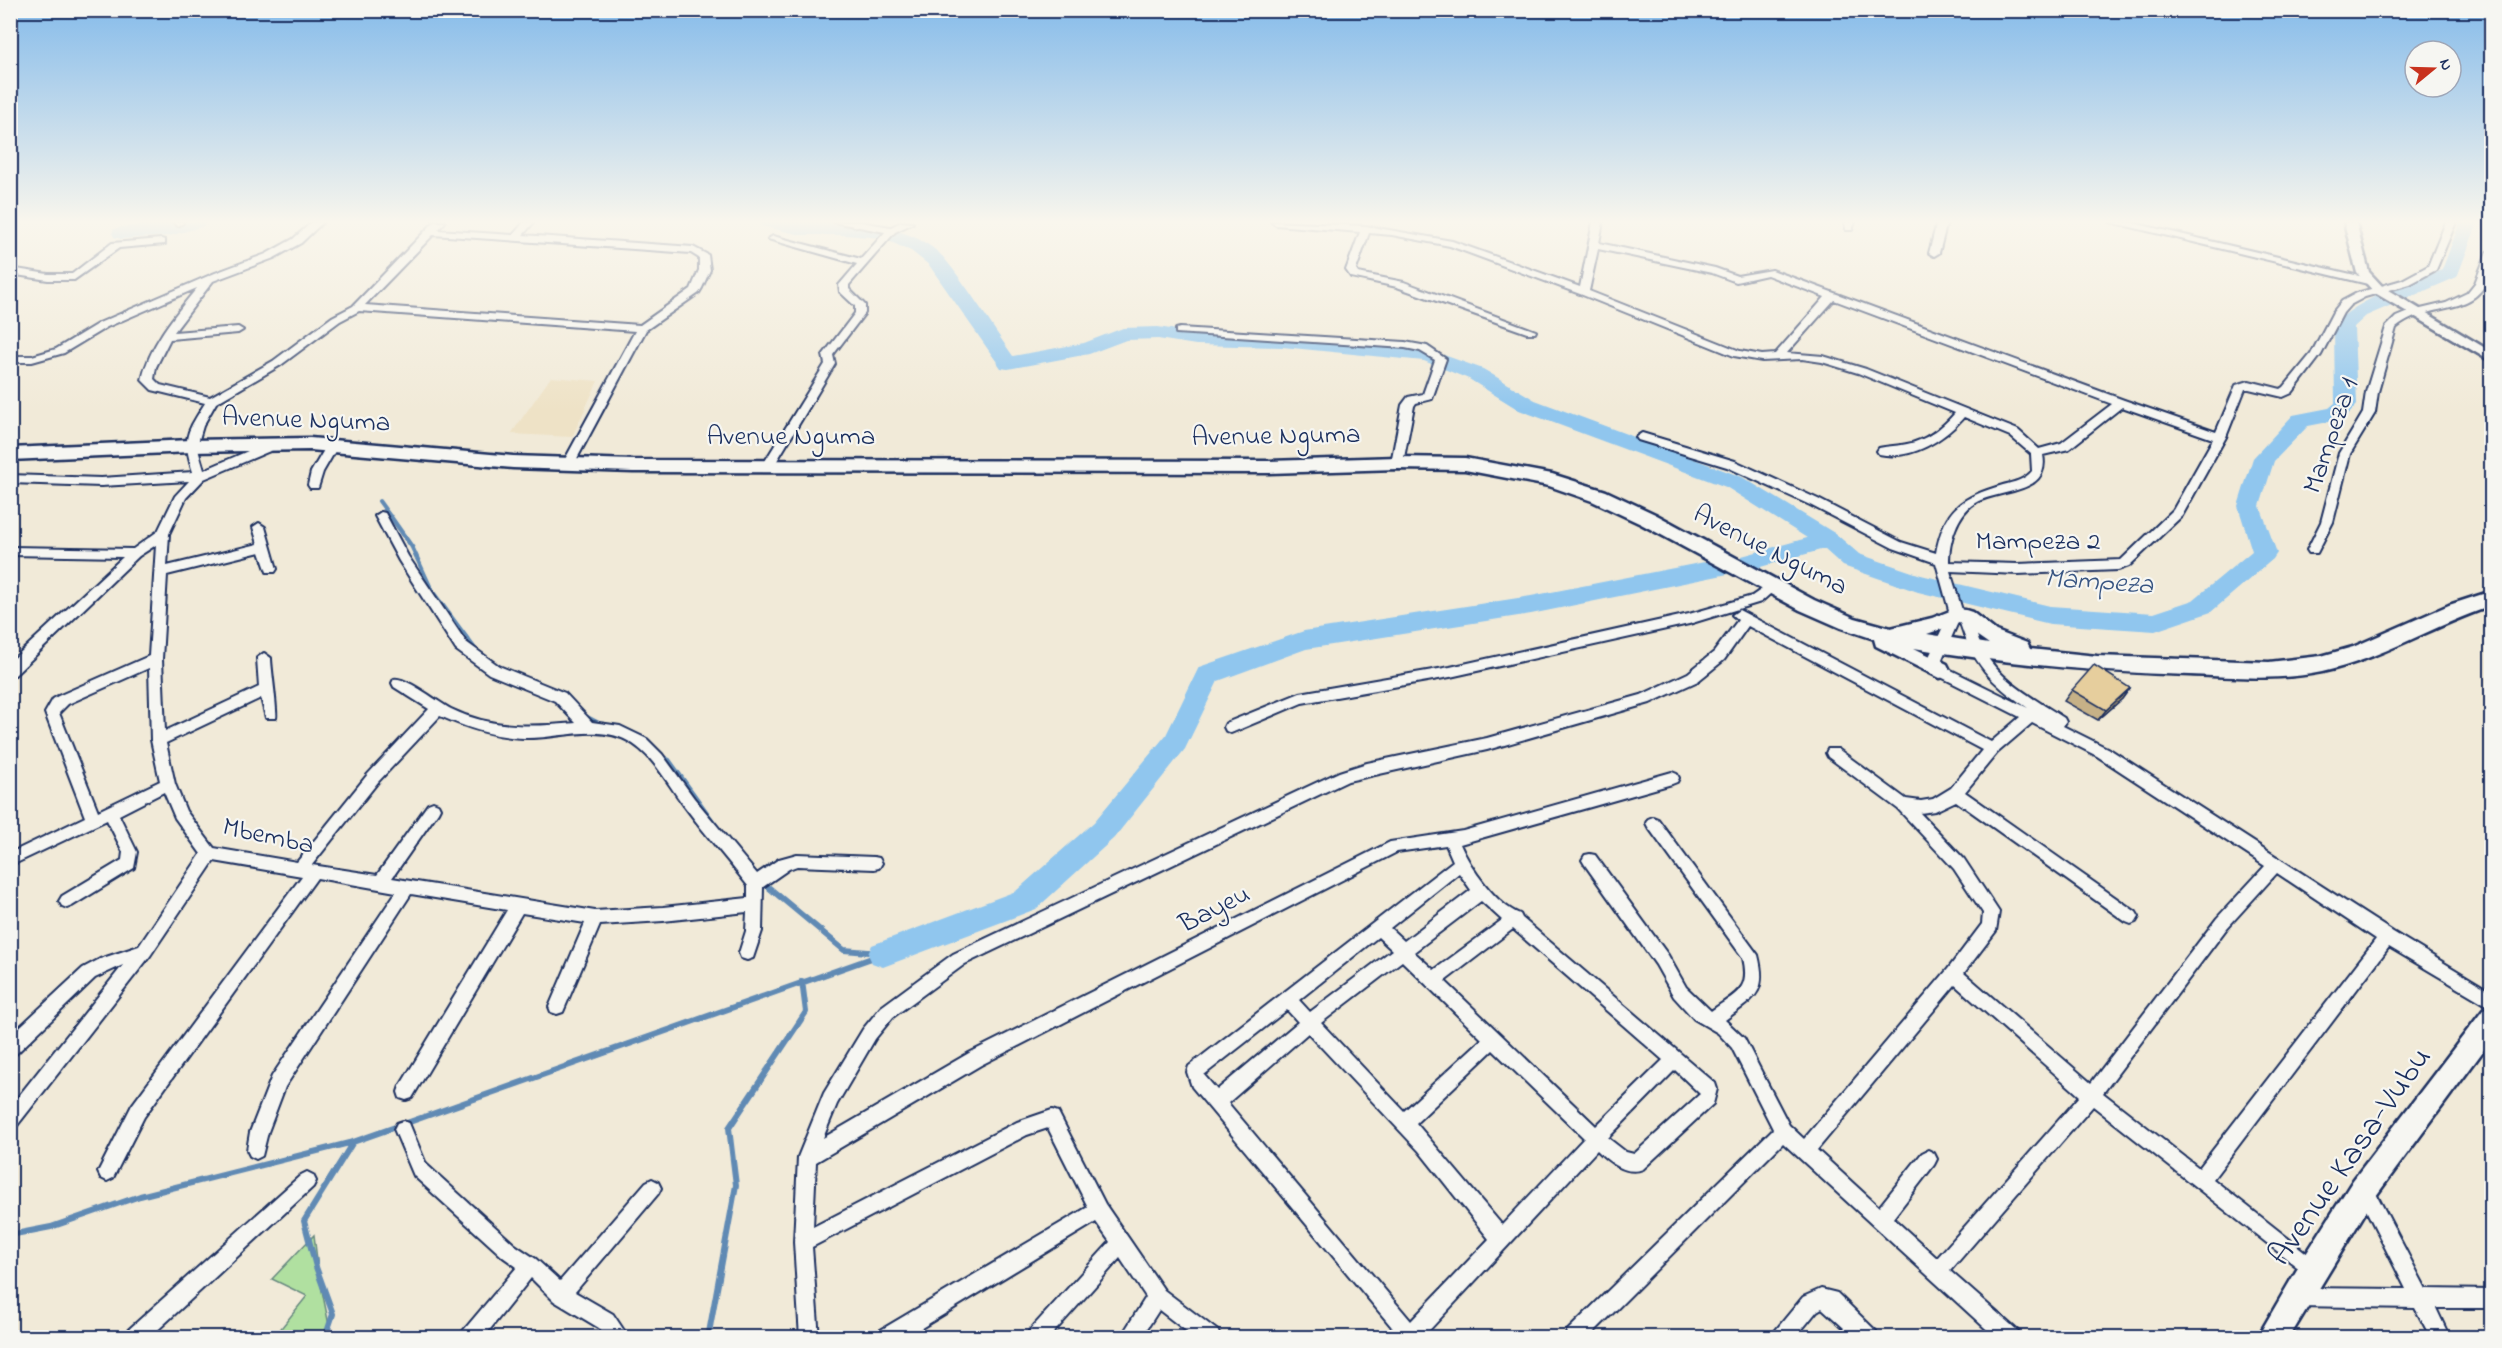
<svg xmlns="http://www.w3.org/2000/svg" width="2502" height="1348" viewBox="0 0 2502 1348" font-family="'Indie Flower',sans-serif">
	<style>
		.built { fill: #eee2c6 }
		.green { fill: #b0e0a0; stroke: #66887f; stroke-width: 1.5 }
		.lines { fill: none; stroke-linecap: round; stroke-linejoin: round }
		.stream-far2 { stroke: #618ab4; stroke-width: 4 }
		.stream-far1 { stroke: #618ab4; stroke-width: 4.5 }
		.stream { stroke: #618ab4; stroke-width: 6 }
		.river { fill: #90c6ee; fill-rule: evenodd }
		.minor-casing { stroke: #1b2f5e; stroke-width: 4 }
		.tertiary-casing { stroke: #1b2f5e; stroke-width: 5 }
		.primary-casing { stroke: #1b2f5e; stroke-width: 5 }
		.minor { fill: #f6f6f2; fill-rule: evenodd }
		.tertiary { fill: #f6f6f2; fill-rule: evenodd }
		.primary { fill: #f6f6f2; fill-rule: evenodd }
		.wall { fill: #c6b187; stroke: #1b2f5e; stroke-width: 1.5 }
		.shaded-wall { fill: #a1906e; stroke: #1b2f5e; stroke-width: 1.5 }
		.building { fill: #e6ce9d; stroke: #1b2f5e; stroke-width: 1.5 }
		.labels { text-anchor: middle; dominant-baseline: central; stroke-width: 4.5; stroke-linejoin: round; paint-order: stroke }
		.street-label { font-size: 27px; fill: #1b2f5e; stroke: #f6f6f2 }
		.water-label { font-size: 28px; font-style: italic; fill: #385582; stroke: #f6f6f2 }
		.near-street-label { font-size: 33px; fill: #1b2f5e; stroke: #f6f6f2 }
	</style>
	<rect width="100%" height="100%" fill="#f1ead8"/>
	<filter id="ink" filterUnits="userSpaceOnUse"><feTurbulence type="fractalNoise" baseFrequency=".0167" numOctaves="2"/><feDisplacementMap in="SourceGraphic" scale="12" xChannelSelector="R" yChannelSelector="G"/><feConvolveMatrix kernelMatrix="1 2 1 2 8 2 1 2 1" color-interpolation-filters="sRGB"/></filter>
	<g filter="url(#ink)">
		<path class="built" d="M551 377 598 381 572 437 511 434Z"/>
		<path class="green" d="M314 1235 319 1276 329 1325 323 1337H274L307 1296 272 1279Z"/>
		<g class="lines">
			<path class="stream-far2" d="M379 501 392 519"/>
			<g class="stream-far1">
				<path d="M391 517 412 547 432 591 478 653"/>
				<path d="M583 715 602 725"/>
				<path d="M660 756 669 760 718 828"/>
				<path d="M763 883 769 888"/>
			</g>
			<g class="stream">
				<path d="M767 886 844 950 880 953"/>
				<path d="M10 1235 51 1227 140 1196 353 1142 883 954"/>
				<path d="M325 1338 333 1314 316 1267 304 1221 353 1142"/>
				<path d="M708 1338 736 1185 729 1128 806 1012 802 981"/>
			</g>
			<g class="river">
				<path d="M175 222H206L204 226 169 236 121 239 114 237 112 233 114 229 121 227Z"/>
				<path d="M759 222C813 222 905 214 944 258 969 288 990 324 1013 356L1084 343 1123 328 1158 327 1196 333 1282 335 1427 349 1483 369 1535 400 1742 477 1836 534 1859 554 1921 575 2050 606 2154 613 2193 600 2252 551 2238 506 2253 458 2293 415 2329 408 2335 403 2334 326C2352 300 2412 282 2442 270L2460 222H2478L2457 277 2366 316 2354 327 2357 405 2344 419 2308 426 2274 461 2260 506 2277 553 2273 559 2211 612 2155 631 2050 624 1918 592 1843 566 1824 549 1750 570 1742 568 1738 562 1742 556 1807 538 1726 487 1519 410 1469 379 1424 361 1282 347 1196 345 1158 339 1126 340 1089 354 1008 369 1001 368 929 265 911 251 882 238 844 235H802L761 226Z"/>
				<path d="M1725 558 1733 561 1737 567 1733 573 1531 614 1306 649 1218 681 1185 749 1114 838 1036 909 883 967 872 963 868 954 872 945 1016 891 1094 822 1166 735 1199 667 1304 631 1531 596Z"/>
			</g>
			<g class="minor-casing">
				<g id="minor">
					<path d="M173 222H183V223L178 226Z"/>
					<path d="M312 222H323L301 243 274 258 213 281 174 332 238 327 243 330 238 333 170 339 156 367 154 379 160 385 210 397 273 361 332 317 353 306 434 222H445L438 230 513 235 524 222H534L523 235 693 247 708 255 710 270 702 288 699 293 646 330 573 466 569 467 563 463 635 331 359 311 340 321 281 365 216 403 203 426 197 446 204 470 269 442 273 441 279 445 277 448 204 479 186 498 169 534 167 566 258 544 253 527 259 523 265 527 277 569 275 572H267L260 552 167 575 162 659 165 731 259 687 257 658 264 653 271 658C271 668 278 713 276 718H266L261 698 166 743 175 784 186 811 214 848 297 862 368 774 429 709 394 687 392 683 394 679C405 676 439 703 451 709 492 729 532 727 576 723L555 701 489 674 456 650 399 561 375 516 381 512 385 513 408 556 466 642 499 666 565 693 592 722 620 726 647 739 662 754 694 798 757 874 779 859 797 854 874 857 879 858 882 863 879 868 874 869 797 866 789 869 763 887 762 931 753 958 747 960 741 958 739 953 746 931 747 912 663 921 600 925 563 1012 557 1014 551 1012 549 1007 585 923 522 913 412 1098 406 1100 400 1098 398 1092 400 1086 507 910 411 894 285 1087 268 1132 262 1156 256 1159 250 1156 247 1150 250 1132 272 1076 396 892 317 878 144 1117 113 1178 107 1181 101 1178 98 1172 132 1105 302 876 214 861 150 956 16 1127 10 1129V1107L123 965 95 978 16 1054 10 1056V1036L83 968 100 959 139 946 201 854 175 818 164 792 119 815 137 852 134 868 72 906 67 908 62 906 59 901 62 896 122 860 123 852 107 820 10 866V853L85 817 45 713 53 699 58 696 149 656 156 545 139 556 15 675 10 676V662L123 557 10 555V547L133 549 158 531 175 496 189 481 101 486 10 483V475L101 478 193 472C182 437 186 434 205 403L152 390 142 380C150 344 174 316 197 288L107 327 64 353 32 362H10V356H32L56 349 99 323 215 273 266 254 293 239ZM433 235 691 253 699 258V270L691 289 640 325 365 305ZM149 668 151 740 160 781 98 811 59 713 68 704ZM440 716C467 728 494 737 524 738 558 739 597 724 628 741 654 755 668 785 685 807 705 834 727 859 748 886V898L663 907 595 911 392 878 438 812 440 808 438 804 433 802 428 804 377 875 312 865 378 782Z"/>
					<path d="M834 222H861L891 227 901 222 913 223 895 232 849 285V289L865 305V313L833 355 835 364 772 469H764L762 466 825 364 823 355 855 313V306L840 292 839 285 857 264 768 239 773 236 861 259 885 232Z"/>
					<path d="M1271 222 1366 226 1452 241 1580 287 1593 222H1603L1599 243 1715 268 1737 276 1772 270 2124 400 2216 432 2236 385 2249 381 2281 389 2284 387 2311 354 2333 312 2342 301 2357 293 2402 280 2428 266 2446 222H2456L2436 270 2410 284 2365 297 2350 305 2343 313 2321 355 2292 393 2283 397 2249 389H2245L2226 437 2182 516 2129 566 2118 570 2018 574 1950 571 1962 610 1969 611C1975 623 1976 638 1983 650 2000 681 2035 699 2064 718L2066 722 2063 726 2111 750 2393 932 2492 992V1008L2389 947 2213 1179 2318 1262 2321 1268 2318 1274 2312 1277 2306 1274 2093 1106 1950 1271 2018 1331 2020 1338H1996L1783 1143 1588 1338H1565L1567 1331 1773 1129 1732 1048 1718 1033 1694 1019 1674 997 1656 965 1585 865 1582 860 1585 855 1590 854 1595 855 1668 955 1686 987 1711 1011C1735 993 1751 991 1743 958L1648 827 1646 823 1648 819 1653 817 1658 819 1758 955C1768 994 1754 998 1725 1020L1744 1038 1789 1125 1804 1139 1948 969 1982 924 1983 913 1954 869 1898 809 1828 757 1826 753 1828 749H1838L1906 799 1921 801 1933 799 1951 788 1982 750 1748 626 1724 660 1698 681 1650 703 1487 750 1348 781 965 964 893 1017 875 1039 837 1104 823 1138 969 1053 1390 842 1463 831 1672 772 1677 774 1679 778 1677 782 1672 784 1460 844C1470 867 1496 905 1520 914L1522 918 1715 1083 1717 1089 1713 1104 1643 1169C1626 1176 1609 1162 1597 1150L1422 1338H1401L1192 1087 1187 1072 1189 1066 1453 861 1446 845 1397 852 981 1065 816 1162 813 1227 1017 1122 1052 1110 1058 1112 1105 1204 1164 1290 1218 1331 1220 1338H1195L1159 1310 1141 1338H1120L1146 1297 1120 1258 1049 1338H1027L1029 1331 1110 1242 1096 1222 905 1338H877L879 1331 1088 1207 1048 1128 1027 1135 812 1247 819 1338H800L794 1242 798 1157 824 1093 863 1029 881 1007 953 954 1339 772 1367 763 1487 738 1641 695 1688 673 1714 652 1738 620 1732 615 1739 610 1991 742 2020 717 1935 674 1928 659 1948 616 1949 610 1936 563 1893 548 1810 505 1727 467 1638 440 1636 437 1642 433 1735 461 1818 499 1901 542 1936 553C1944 508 1962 497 2003 485 2014 482 2025 480 2032 471L2031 454 2010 436 1964 417C1944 440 1911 461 1879 454L1877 451 1879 448C1888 446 1898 446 1907 444 1927 440 1942 428 1955 413L1858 373 1822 362 1802 359 1762 361 1734 356 1580 294 1450 246 1392 235 1369 233 1356 270 1358 273 1404 282 1536 331 1535 333H1527L1397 287 1351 277 1346 270 1360 232 1276 225ZM1598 249 1712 273 1736 282 1767 275 1825 297 1775 354 1762 355 1740 351 1589 291ZM1834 300 2112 404 2061 443 2039 449 2018 430 1866 369 1823 356 1787 353ZM2122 407 2213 439 2173 510 2121 560 2018 564 1949 562C1949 542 1957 514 1975 503 1999 489 2051 495 2043 455L2069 449ZM1959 620C1972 663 1992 684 2028 708L1945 667 1942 659ZM2032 723 2097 756 2265 866 2217 918 2091 1083 1964 973 1996 931 1999 912 1964 859 1920 813 1935 811 1956 801 2126 922 2131 924 2136 922 2139 917 2136 912 1965 792 1997 753ZM1459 873 1471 890 1404 941 1390 928ZM2277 873 2376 939 2199 1168 2103 1093 2227 928ZM1481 901 1502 920 1434 970 1414 952ZM1513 929 1663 1060 1596 1126 1445 981ZM1378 937 1392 950 1310 1012 1299 1000ZM1402 961 1482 1039 1404 1111 1321 1023ZM1955 985 2080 1096 1937 1258 1893 1218 1934 1165 1937 1159 1934 1153 1928 1150 1922 1153 1879 1207 1817 1150ZM1287 1010 1298 1022 1217 1090 1204 1075ZM1308 1033 1419 1151 1489 1239 1411 1321 1228 1103ZM1493 1050 1584 1138 1502 1225 1416 1123ZM1675 1070 1700 1094 1634 1154 1626 1152 1608 1138Z"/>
					<path d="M1845 222H1855L1852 230H1846Z"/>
					<path d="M1937 222H1947L1939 253 1934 256 1929 253Z"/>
					<path d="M2110 222H2129L2368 278 2373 281 2368 284Z"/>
					<path d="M161 239 165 240V244L119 248 74 280H48L10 274V268L48 274H72L112 243Z"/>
					<path d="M2492 249C2492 324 2436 296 2396 328L2378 392 2375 413 2350 454 2333 522 2317 553H2309L2307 550 2321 522 2339 453 2363 413 2366 392 2386 327 2396 317 2408 312 2446 303 2467 293 2475 283 2487 252Z"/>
					<path d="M1180 328 1405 342 1427 346 1446 359 1432 399 1416 403 1414 406 1403 463 1397 467 1391 463 1402 405 1408 397 1423 394 1435 360 1420 351 1405 348 1176 333V329Z"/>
					<path d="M332 442 338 446 323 472 318 488H310L308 485 311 472 328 443Z"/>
					<path d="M1772 582 1778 587 1761 602 1689 624 1450 677 1302 703 1231 733 1226 731 1224 727 1226 723 1300 693 1450 667 1689 614 1752 596Z"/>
					<path d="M403 1121 409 1123 426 1164 515 1245 536 1259 560 1281 646 1182 652 1179 658 1182 661 1188 658 1194 575 1292 613 1314 629 1338H607L599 1328 554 1301 531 1278 483 1338H461L463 1331 517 1267 503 1257 414 1176 394 1129 397 1123Z"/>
					<path d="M307 1172 313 1175 316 1181 313 1187 149 1338H125L127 1331 301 1175Z"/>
					<path d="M2364 1179 2370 1182 2426 1289 2492 1290V1308H2436L2450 1338H2431L2415 1308 2297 1306 2290 1304 2288 1297 2290 1290 2297 1288 2406 1289 2355 1188 2358 1182Z"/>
					<path d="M1821 1289 1837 1293 1876 1331 1878 1338H1855L1822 1308 1817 1311 1795 1338H1773L1775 1331 1803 1297Z"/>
				</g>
			</g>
			<g class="tertiary-casing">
				<path id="tertiary" d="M2344 222H2356L2369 272 2383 287 2492 352V362L2375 293 2357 273Z"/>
			</g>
			<g class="primary-casing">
				<g id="primary">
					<path d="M310 438 513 456 633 460 1269 461 1397 457 1465 458 1552 474 1606 491 1655 514 1814 600 1855 618 1891 628 1932 618 1955 609 1965 610 1972 612 1996 631 2027 643 2030 649 2097 656 2269 662 2321 656 2353 647 2449 605 2492 591V606C2434 625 2381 659 2322 672 2279 681 2234 677 2190 675 2097 672 2006 664 1914 648L1947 664 1950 670 1947 676 1940 678 1876 646 1874 639 1841 628 1800 610 1641 524 1592 501 1549 486 1465 470 1397 469 1269 473 633 472 513 468 310 450 191 452 10 460V448L191 440ZM1959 623 1989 644 1927 634Z"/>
					<path d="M2492 1006V1039L2373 1200 2289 1338H2257L2306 1254 2353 1180 2483 1010Z"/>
				</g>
			</g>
			<use href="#minor" class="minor"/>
			<use href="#tertiary" class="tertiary"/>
			<use href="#primary" class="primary"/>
		</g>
		<path class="wall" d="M2130 688 2122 699 2098 720 2064 701 2072 690Z"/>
		<path class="shaded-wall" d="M2130 688 2122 699 2098 720 2106 710Z"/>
		<path class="building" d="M2094 665 2130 688 2106 710 2072 690Z"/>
	</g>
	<linearGradient id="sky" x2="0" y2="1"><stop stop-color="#85bbea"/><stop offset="0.54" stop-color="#f9f6ed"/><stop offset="1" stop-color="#f9f6ed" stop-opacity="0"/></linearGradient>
	<rect width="2502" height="411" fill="url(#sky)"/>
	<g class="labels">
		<g class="street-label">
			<text transform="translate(306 421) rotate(2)">Avenue Nguma</text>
			<text transform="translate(2332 436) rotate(-71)">Mampeza 1</text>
			<text x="791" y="437">Avenue Nguma</text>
			<text transform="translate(1276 437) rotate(-1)">Avenue Nguma</text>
			<text x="2038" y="542">Mampeza 2</text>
			<text transform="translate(1770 551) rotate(27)">Avenue Nguma</text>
			<text transform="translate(268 837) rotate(12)">Mbemba</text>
			<text transform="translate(1215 910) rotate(-27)">Bayeu</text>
		</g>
		<g class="water-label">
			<text transform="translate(2099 583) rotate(4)">Mampeza</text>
		</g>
		<g class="near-street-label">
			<text transform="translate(2351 1157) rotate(-55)">Avenue Kasa-Vubu</text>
		</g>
	</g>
	<rect width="2502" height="1348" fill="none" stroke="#f6f6f2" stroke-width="36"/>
	<rect x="18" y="18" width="2466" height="1312" fill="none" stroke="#1b2f5e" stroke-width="2" filter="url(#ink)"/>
	<g transform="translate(2433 69) rotate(71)"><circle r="28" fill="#f6f6f2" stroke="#9ea6b7" stroke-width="1.5"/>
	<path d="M0-4.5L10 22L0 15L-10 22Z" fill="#c8321e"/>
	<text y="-9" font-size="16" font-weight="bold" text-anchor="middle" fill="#1b2f5e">N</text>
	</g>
</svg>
